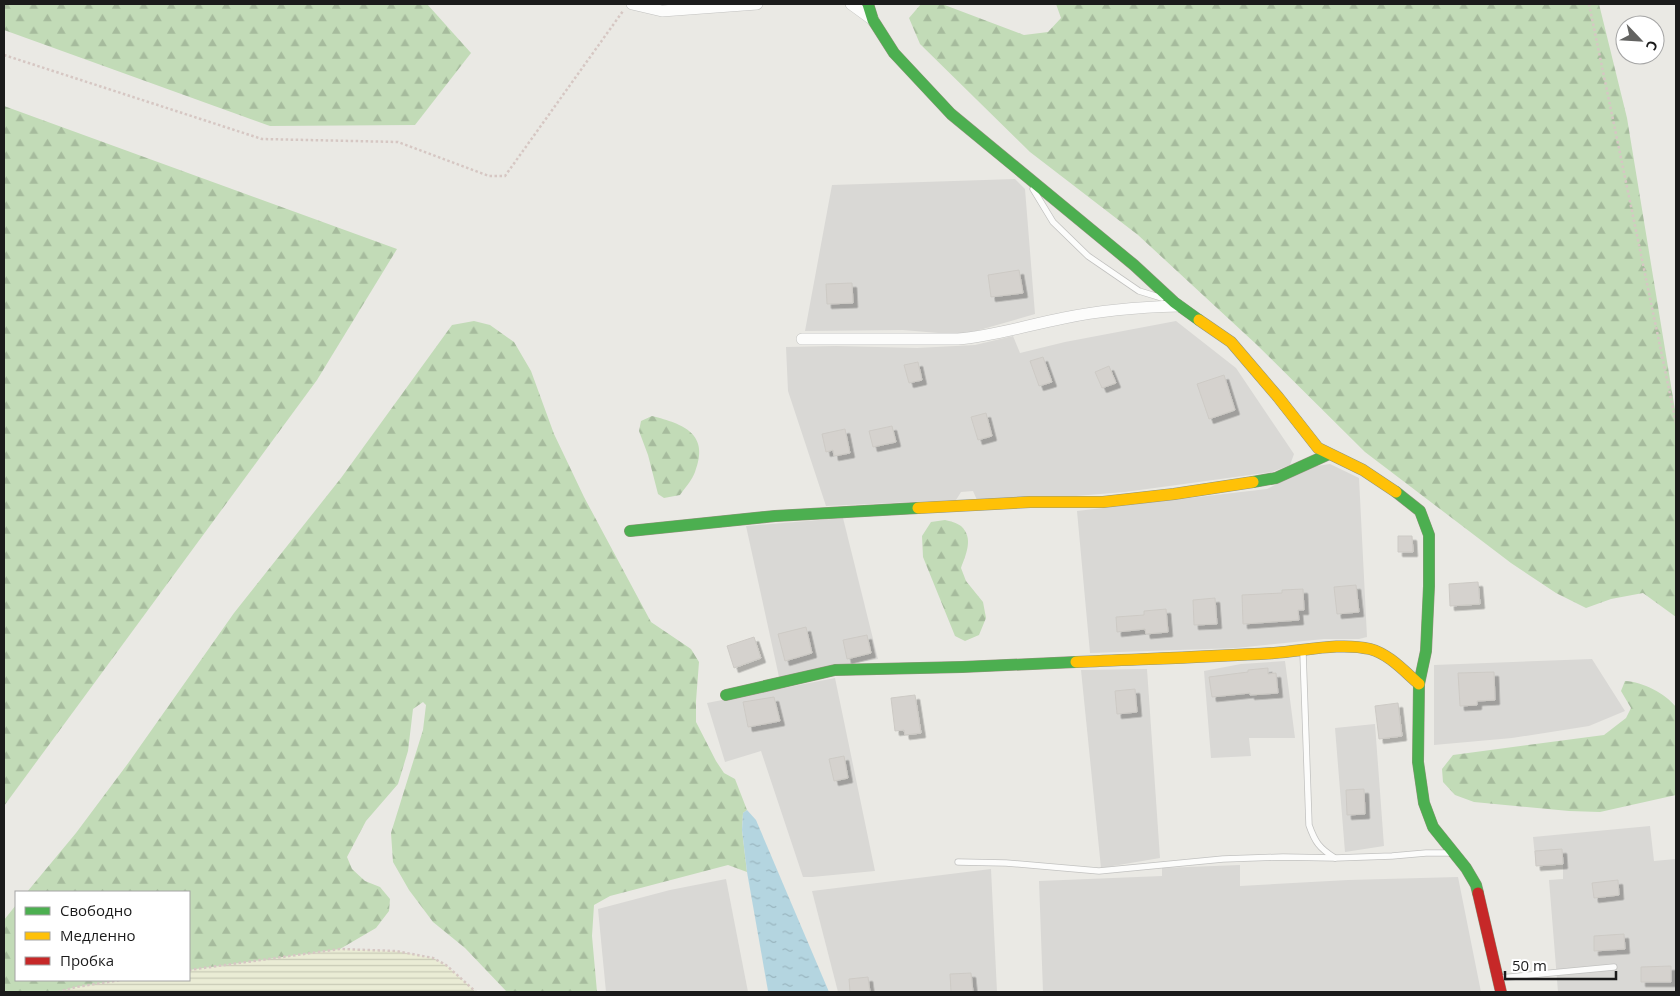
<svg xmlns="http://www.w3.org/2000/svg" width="1680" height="996" viewBox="0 0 1680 996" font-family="'Open Sans',sans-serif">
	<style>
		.residential { fill: #d9d8d5 }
		.farmland { fill: url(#farmland-rules) }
		.forest { fill: url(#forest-firs) }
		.water { fill: url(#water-ripples) }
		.building { fill: #d5d2ce; stroke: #cdcac5; filter: url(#shadow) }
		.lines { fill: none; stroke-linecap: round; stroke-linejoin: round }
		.lane-casing { stroke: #c2c2c0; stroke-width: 7 }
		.street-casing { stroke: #c2c2c0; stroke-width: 12 }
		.fast-casing { stroke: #91947c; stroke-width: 12 }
		.slow-casing { stroke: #91947c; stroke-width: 12 }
		.jam-casing { stroke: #91947c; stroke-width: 12 }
		.path { stroke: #d6c7c3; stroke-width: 2.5; stroke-dasharray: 2.5 2.5; stroke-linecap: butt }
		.lane { stroke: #fcfcfb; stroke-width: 5.5 }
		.street { stroke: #fcfcfb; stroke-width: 11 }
		.fast { stroke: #4caf50; stroke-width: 11 }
		.slow { stroke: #ffc107; stroke-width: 11 }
		.jam { stroke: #c62828; stroke-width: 11 }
	</style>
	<defs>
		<pattern id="farmland-rules" width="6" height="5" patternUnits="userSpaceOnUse" patternTransform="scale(1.25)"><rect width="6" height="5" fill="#eaecd5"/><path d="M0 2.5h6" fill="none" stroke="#c8cab6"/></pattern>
		<pattern id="forest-firs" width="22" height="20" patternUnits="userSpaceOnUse" patternTransform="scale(1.25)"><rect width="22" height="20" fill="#c2dbb7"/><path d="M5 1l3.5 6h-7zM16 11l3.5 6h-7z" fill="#a6bb9d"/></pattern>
		<pattern id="water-ripples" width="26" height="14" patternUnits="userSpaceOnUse" patternTransform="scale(1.25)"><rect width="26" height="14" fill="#b4d5e0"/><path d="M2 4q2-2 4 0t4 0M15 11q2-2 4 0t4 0" fill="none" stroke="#9ab6c0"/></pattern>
		<filter id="shadow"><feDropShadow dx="4.5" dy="4.5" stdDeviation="0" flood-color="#0004"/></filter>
	</defs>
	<rect width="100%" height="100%" fill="#eae9e4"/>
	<g class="residential">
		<path d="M1015 179 1025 189 1035 314 962 335 903 330 805 331 832 185Z"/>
		<path d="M1176 321 1236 368 1294 454 1290 465 1272 472 1125 492 1076 496 977 500 973 491 961 492 956 500 826 506 788 391 786 347 836 346 917 348 975 345 1013 336 1020 353 1065 342Z"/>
		<path d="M1330 464 1359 478 1367 637 1359 639H1324L1236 648 1090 653 1077 511 1267 489 1310 467Z"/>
		<path d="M843 518 878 659 779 677 746 526Z"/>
		<path d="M1592 659 1625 711 1589 726 1512 738 1434 745V665Z"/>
		<path d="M1285 661 1295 738H1249L1251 756 1211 758 1204 671 1241 664Z"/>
		<path d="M1147 669 1160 858 1101 868 1081 670Z"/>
		<path d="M835 678 875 871 812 877H803L761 751 725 762 707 703Z"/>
		<path d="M1375 724 1384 846 1345 852 1335 728Z"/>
		<path d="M1650 826 1654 861 1676 859V992H1558L1549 880 1563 879V864L1536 866 1533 837Z"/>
		<path d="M1240 865V886L1348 880 1458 877 1481 992H1043L1039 881 1162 876V868Z"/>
		<path d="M991 869 997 992H838L812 891Z"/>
		<path d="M726 879 748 992H606L598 909 670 890Z"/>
	</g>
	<path class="farmland" d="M340 949 396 951 433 958 446 965 476 992H58L76 987 121 980H189V970Z"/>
	<g class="forest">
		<path d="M4 4H427L471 53 415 125 270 126 4 30Z"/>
		<path d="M921 4H942L1024 35 1048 32 1061 18 1056 4H1599L1627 118 1676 416V617L1643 593 1611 599 1586 608 1556 593 1511 563 1365 452 1256 344 1138 235 1030 152 920 44 909 18Z"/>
		<path d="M4 106 397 249 317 380 4 806Z"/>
		<path d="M474 321 490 325 514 342 531 371 554 434 584 497 651 622 691 649 699 662 696 701V722L716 761 724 773 735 779 747 810 743 813 742 830 747 872 728 865 610 896 594 905 592 936 597 992H507L465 948 433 922 409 890 393 862 391 833 423 730 426 705 423 702 413 709 408 751 398 784 366 821 347 857 352 869 365 881 380 887 390 899 389 911 376 928 340 949 189 970V892H27L76 833 129 762 234 613 341 478 452 325Z"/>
		<path d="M652 416C684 424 710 434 695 472 692 480 685 488 680 495L664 498 658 494 648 455 639 431 641 421Z"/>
		<path d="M945 520C950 521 957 523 961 526 974 538 966 554 961 568L966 581 983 602 986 618 979 635 965 641 955 636 923 557 922 536 931 522Z"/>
		<path d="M1625 681C1643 682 1665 693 1676 707V795L1600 812 1569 811 1474 802 1455 795 1443 782 1442 769 1453 755 1604 735 1626 718 1631 708 1621 691Z"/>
		<path d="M16 905V980H121L76 987 58 992H4V920Z"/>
	</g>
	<path class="water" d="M747 810 756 820 829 992 768 991 747 872 742 830 743 813Z"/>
	<g class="building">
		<path d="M1019 270 1023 293 991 297 988 275Z"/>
		<path d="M852 283 853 303 827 304 826 284Z"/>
		<path d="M1043 357 1052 382 1039 386 1030 361Z"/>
		<path d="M918 362 922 380 909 383 904 365Z"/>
		<path d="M1109 366 1116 383 1102 388 1095 372Z"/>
		<path d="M1224 375 1235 410 1209 419 1197 384Z"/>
		<path d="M986 413 992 436 978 440 971 417Z"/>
		<path d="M892 426 896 442 873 447 869 431Z"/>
		<path d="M845 429 850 453 834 456 833 450 826 452 822 434Z"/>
		<path d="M1398 536H1412L1413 552H1398Z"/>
		<path d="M1478 582 1480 604 1450 606 1449 584Z"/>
		<path d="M1356 585 1359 612 1337 614 1334 587Z"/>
		<path d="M1303 589 1304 610H1298L1299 620 1243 624 1242 595 1282 593V590Z"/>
		<path d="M1215 598 1217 624 1194 625 1193 600Z"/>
		<path d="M1166 609 1168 632 1146 634 1145 629 1117 632 1116 617 1144 615V611Z"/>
		<path d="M806 627 812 653 785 661 778 634Z"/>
		<path d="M867 635 871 653 847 659 843 640Z"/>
		<path d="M754 637 761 658 734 668 727 646Z"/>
		<path d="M1268 668V674L1276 673 1278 693 1250 695V693L1212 697 1209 677 1248 672V670Z"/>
		<path d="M1494 672 1495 700 1477 701V705L1460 706 1458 673Z"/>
		<path d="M1135 689 1137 712 1117 714 1115 691Z"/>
		<path d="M915 695 921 733 905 735 904 730 895 731 891 698Z"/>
		<path d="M774 697 780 721 748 727 743 702Z"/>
		<path d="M1398 703 1402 736 1379 739 1375 706Z"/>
		<path d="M844 756 848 778 834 781 829 759Z"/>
		<path d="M1364 789 1365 814 1347 815 1346 790Z"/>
		<path d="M1562 849 1563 864 1536 866 1535 851Z"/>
		<path d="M1618 880 1619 895 1594 898 1592 883Z"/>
		<path d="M1624 934 1625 949 1594 951V936Z"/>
		<path d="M1671 966V982H1641V967Z"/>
		<path d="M971 973 973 992H951L950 974Z"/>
		<path d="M868 977 870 992H850L849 979Z"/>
	</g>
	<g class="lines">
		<g class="lane-casing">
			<g id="lane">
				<path d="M1033 189 1053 222 1088 256 1139 291 1162 298"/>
				<path d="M1303 653 1309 825C1315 842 1319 848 1335 858"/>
				<path d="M958 862 1006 863 1099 871 1223 859 1283 857 1335 858 1392 856 1426 853H1449"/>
				<path d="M1499 978 1614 967"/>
			</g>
		</g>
		<g class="street-casing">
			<g id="street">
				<path d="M632 4 662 11 757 4"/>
				<path d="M851 4 873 20"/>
				<path d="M802 339H958C994 336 1028 325 1064 318 1102 310 1140 307 1179 306"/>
			</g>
		</g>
		<g class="fast-casing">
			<g id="fast">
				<path d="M868 4 873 20 894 53 951 114 1134 265 1174 302 1199 320"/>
				<path d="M1253 482 1276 478 1329 454"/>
				<path d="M1396 492 1420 511 1429 535V586L1426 651 1419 684 1418 762 1424 803 1433 827 1466 868 1476 885 1478 893"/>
				<path d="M630 531 775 516 918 508"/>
				<path d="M726 695 835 670 962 667 1076 662"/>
			</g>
		</g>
		<g class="slow-casing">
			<g id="slow">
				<path d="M1199 320 1231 342 1278 397 1318 448 1363 470 1396 492"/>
				<path d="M918 508 1030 502H1103L1174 494 1253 482"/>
				<path d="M1076 662C1142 659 1208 657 1274 653 1304 651 1340 642 1370 649 1389 654 1404 671 1419 684"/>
			</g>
		</g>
		<g class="jam-casing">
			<path id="jam" d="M1478 893 1501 992"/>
		</g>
		<g class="path">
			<path d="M1589 4 1676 423"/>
			<path d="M4 55 262 139 398 142 489 176H505L623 11"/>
			<path d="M189 970 340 949 396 951 433 958 446 965 476 992"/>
			<path d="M58 992 76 987 121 980"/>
		</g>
		<use href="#lane" class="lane"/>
		<use href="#street" class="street"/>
		<use href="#fast" class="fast"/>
		<use href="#slow" class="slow"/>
		<use href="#jam" class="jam"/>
	</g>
	<rect width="1680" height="996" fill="none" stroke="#1b1b1b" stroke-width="10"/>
	<rect x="15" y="891" width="175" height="90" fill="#ffffff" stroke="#a4a4a4"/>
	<rect x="25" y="907" width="25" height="8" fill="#4caf50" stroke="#a4a4a4"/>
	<text x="60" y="916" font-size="15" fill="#1b1b1b">Свободно</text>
	<rect x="25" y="932" width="25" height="8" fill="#ffc107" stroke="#a4a4a4"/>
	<text x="60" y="941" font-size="15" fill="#1b1b1b">Медленно</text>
	<rect x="25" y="957" width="25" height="8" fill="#c62828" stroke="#a4a4a4"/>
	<text x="60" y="966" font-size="15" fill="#1b1b1b">Пробка</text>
	<g transform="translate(1640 40) rotate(115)"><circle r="24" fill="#ffffff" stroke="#a4a4a4"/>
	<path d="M0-4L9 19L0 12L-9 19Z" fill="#636361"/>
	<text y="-8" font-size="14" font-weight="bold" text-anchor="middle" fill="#1b1b1b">С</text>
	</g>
	<path d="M1505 971v8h111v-8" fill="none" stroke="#1b1b1b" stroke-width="2.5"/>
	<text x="1512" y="971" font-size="15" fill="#1b1b1b" stroke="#ffffff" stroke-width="4" paint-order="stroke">50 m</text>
</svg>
